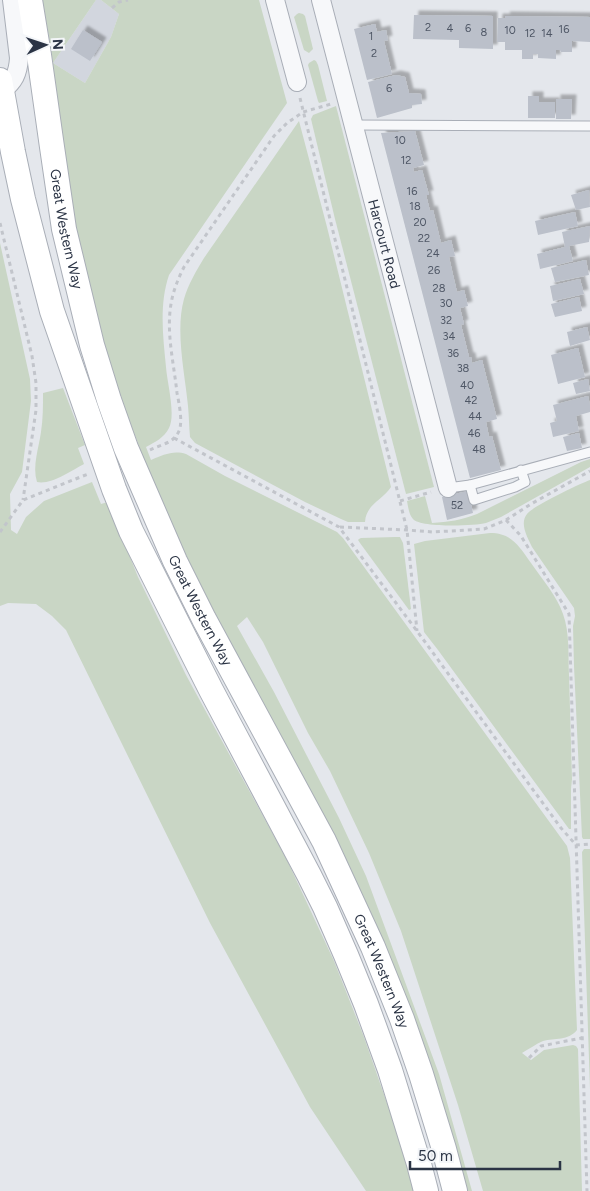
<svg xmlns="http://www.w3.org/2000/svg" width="590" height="1191" viewBox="0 0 590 1191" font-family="Figtree,sans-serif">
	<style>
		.built { fill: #d2d6de }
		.green { fill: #c9d6c5 }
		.building { fill: #bbc0ca; filter: url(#shadow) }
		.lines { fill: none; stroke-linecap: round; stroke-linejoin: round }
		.lane-casing { stroke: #a9aeb7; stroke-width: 11 }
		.street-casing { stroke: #a9aeb7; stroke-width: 20 }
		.secondary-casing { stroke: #a9aeb7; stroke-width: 26 }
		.path { stroke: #c2c5cb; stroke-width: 3; stroke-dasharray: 4 4; stroke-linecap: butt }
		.lane { stroke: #f7f8fa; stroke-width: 9 }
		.street { stroke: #f7f8fa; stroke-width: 18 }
		.secondary { stroke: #fff; stroke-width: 24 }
		.labels { text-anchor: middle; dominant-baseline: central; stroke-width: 4; stroke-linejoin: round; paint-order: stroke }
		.number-label { font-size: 11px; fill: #4f5766 }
		.street-label { font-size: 14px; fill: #2b3445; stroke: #f4f6f9 }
	</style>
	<defs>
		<filter id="shadow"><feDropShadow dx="4.5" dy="-4.5" stdDeviation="1" flood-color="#0004"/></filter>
	</defs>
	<rect width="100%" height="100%" fill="#e4e7ec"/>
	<path class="built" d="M96 0H101L119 14 111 37 85 83 53 63Z"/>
	<g class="green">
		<path d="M42 0H96L53 63 85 83 111 37 119 14 101 0H259L287 103 169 275C159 304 163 337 166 367 167 382 176 415 169 428 164 438 155 442 146 447L151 460C163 455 173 450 186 454L225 476 337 532 343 538 567 846 570 858 577 1030C568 1041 555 1038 543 1041 536 1044 529 1049 522 1053L531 1060 544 1050 573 1045 576 1046 578 1049 582 1191H483L458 1105 401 931 369 853 330 771 308 733 263 642 247 617 237 626 274 692 339 818 366 876 439 1074 472 1191H466L280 740 192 570 150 475 117 388 81 266 55 96 53 63 50 43Z"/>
		<path d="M299 13 303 14 305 16 313 49 309 53 304 50 294 17 297 14Z"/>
		<path d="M314 60 316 61 318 65 327 101 319 103 318 101 308 65 309 63Z"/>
		<path d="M336 106 434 487 406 494 335 219 311 119 313 115Z"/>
		<path d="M299 121 327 227 391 487C383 500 366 504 365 522H348L341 519 305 502 195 443 190 437C189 427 189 416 188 406 185 374 175 331 184 299 188 285 196 271 204 258Z"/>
		<path d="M0 243 30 379 31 401 22 472 10 494 11 530 17 534 26 517 44 501 92 482 101 504 108 502 138 577 186 675 287 860 334 961 364 1037 397 1132 414 1191H366L310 1107 210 923 66 630 52 616 36 604 8 603 0 606Z"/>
		<path d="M63 388 85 445 78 448 84 464C71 471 51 485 37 482 32 466 39 447 41 432 43 419 43 406 43 393Z"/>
		<path d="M590 459V467L501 517C496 519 491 521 486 523 474 526 421 528 413 519 409 515 408 506 407 501L425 496 432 523C448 522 462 520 477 514L581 462Z"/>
		<path d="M590 480V839H583L582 837 574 666 573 626 575 616 574 608 532 547C528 538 519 524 527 514 533 506 579 484 590 480Z"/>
		<path d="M490 533C512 533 519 546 531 563 542 579 557 596 563 614 570 633 568 656 569 675 570 710 571 744 572 779L571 789V829H569L438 650 424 632 414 544 425 541Z"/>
		<path d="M395 537H400L403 543 411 609 409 610 360 543 358 540 359 539 361 538Z"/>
		<path d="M584 849H590V1089L582 852Z"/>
	</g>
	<g class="building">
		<path d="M414 15 493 16V49L459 48V40L413 39Z"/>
		<path d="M505 16 590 17V42L572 41V52H561L560 50H556V59L538 58V54H533V59H522V50H505V42H497L498 18H506Z"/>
		<path d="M375 24 377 32 386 30 388 40 384 41 392 74 367 80 354 29Z"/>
		<path d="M83 30 102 42 90 61 71 49Z"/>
		<path d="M396 75 405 77 409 93 421 94 422 104 412 105V108L377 118 368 82Z"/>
		<path d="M528 96H539V102H555V118H528Z"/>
		<path d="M556 99H572L571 119H556Z"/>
		<path d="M415 131 424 165 413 168 414 172 422 170 429 195H426L430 211 433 210 441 243 451 240 455 256 449 257 453 275 457 292 464 290 468 306 460 308 464 324 461 325 469 357H471L472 363 482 360 497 419 486 422 489 437 492 436 501 470 470 478 381 133Z"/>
		<path d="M589 190 590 207 576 210 571 195Z"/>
		<path d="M575 212 578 226 538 235 535 221Z"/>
		<path d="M590 226 589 242 569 246 573 261 540 269 537 254 565 247 562 232Z"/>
		<path d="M586 260 589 275 555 282 551 268Z"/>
		<path d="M580 279 584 294 553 301 550 286Z"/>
		<path d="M579 297 582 311 555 317 551 304Z"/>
		<path d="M587 327 590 340 570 346 567 332Z"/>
		<path d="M578 348 585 377 558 384 551 355Z"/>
		<path d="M588 379 590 391 576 394 573 383Z"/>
		<path d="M588 396 590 405V412L576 416 579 431 553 437 550 423 557 421 553 405Z"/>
		<path d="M579 433 582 448 567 451 563 437Z"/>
		<path d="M468 491 473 513 447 520 442 497Z"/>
	</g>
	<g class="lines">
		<g class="lane-casing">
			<g id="lane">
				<path d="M354 125 590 126"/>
				<path d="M470 485 474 500 515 487 525 482 521 470"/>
				<path d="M448 488 470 485 590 452"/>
			</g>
		</g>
		<g class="street-casing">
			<g id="street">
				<path d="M275 0 297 82"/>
				<path id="s1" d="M321 0 448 488"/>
				<path d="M0 92 2 91C14 81 18 74 19 58L12 0"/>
			</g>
		</g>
		<g class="secondary-casing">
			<g id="secondary">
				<path id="s2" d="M30 0 39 55 52 147 64 229 92 345 109 400 126 448 175 561 204 619 324 841 373 947 402 1019 421 1074 444 1149 455 1191"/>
				<path d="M0 80 13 152 23 199 52 311 114 489 131 531 211 690 309 875 325 907 346 955 366 1004 390 1070 419 1164 426 1191"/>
			</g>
		</g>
		<g class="path">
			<path d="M112 8 119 2 128 0"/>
			<path d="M300 98 407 530 417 631"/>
			<path d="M0 223 32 356 36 383V410L23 500"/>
			<path d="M174 438 339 527 417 631 561 828 576 845 590 844"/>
			<path d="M150 450C160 445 174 443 179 431 183 422 179 403 177 393 174 364 166 333 171 304 173 291 178 279 184 267L274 136 287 123 303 112 331 104"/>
			<path d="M400 501 431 492"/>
			<path d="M506 520 521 536 569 614 587 1191"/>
			<path d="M340 527 407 530 433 532 484 529 506 520 531 504 590 471"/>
			<path d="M0 532 23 500 88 474"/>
			<path d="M529 1058 541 1046 582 1038"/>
		</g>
		<use href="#lane" class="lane"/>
		<use href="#street" class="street"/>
		<use href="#secondary" class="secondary"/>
	</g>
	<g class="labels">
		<g class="number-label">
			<text x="428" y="27">2</text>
			<text x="450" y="28">4</text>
			<text x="468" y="28">6</text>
			<text x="564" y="29">16</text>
			<text x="510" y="30">10</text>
			<text x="484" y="32">8</text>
			<text x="530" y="33">12</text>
			<text x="547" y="33">14</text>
			<text x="371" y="36">1</text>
			<text x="374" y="53">2</text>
			<text x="389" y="88">6</text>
			<text x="400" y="140">10</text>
			<text x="406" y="160">12</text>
			<text x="412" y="191">16</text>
			<text x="415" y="206">18</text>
			<text x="420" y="222">20</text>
			<text x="424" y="238">22</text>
			<text x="433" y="253">24</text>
			<text x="434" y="270">26</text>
			<text x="439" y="288">28</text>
			<text x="446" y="303">30</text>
			<text x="446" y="320">32</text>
			<text x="449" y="336">34</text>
			<text x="453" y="353">36</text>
			<text x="463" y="368">38</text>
			<text x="467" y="385">40</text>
			<text x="471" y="400">42</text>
			<text x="475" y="416">44</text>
			<text x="474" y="433">46</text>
			<text x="479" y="449">48</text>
			<text x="457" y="505">52</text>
		</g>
		<g class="street-label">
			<text stroke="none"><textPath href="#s2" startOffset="232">Great Western Way</textPath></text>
			<text stroke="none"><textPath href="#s1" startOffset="252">Harcourt Road</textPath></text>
			<text stroke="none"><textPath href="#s2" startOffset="638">Great Western Way</textPath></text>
			<text stroke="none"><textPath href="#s2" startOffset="1042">Great Western Way</textPath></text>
		</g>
	</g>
	<g transform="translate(45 45) rotate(87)" stroke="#f4f6f9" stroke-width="4" paint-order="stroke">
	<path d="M0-4L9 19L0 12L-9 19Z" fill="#2b3445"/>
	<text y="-8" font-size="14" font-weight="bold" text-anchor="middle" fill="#2b3445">N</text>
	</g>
	<path d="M410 1161v8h150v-8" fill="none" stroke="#2b3445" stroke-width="2.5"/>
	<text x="418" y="1161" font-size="15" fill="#2b3445" stroke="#f4f6f9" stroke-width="4" paint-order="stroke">50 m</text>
</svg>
